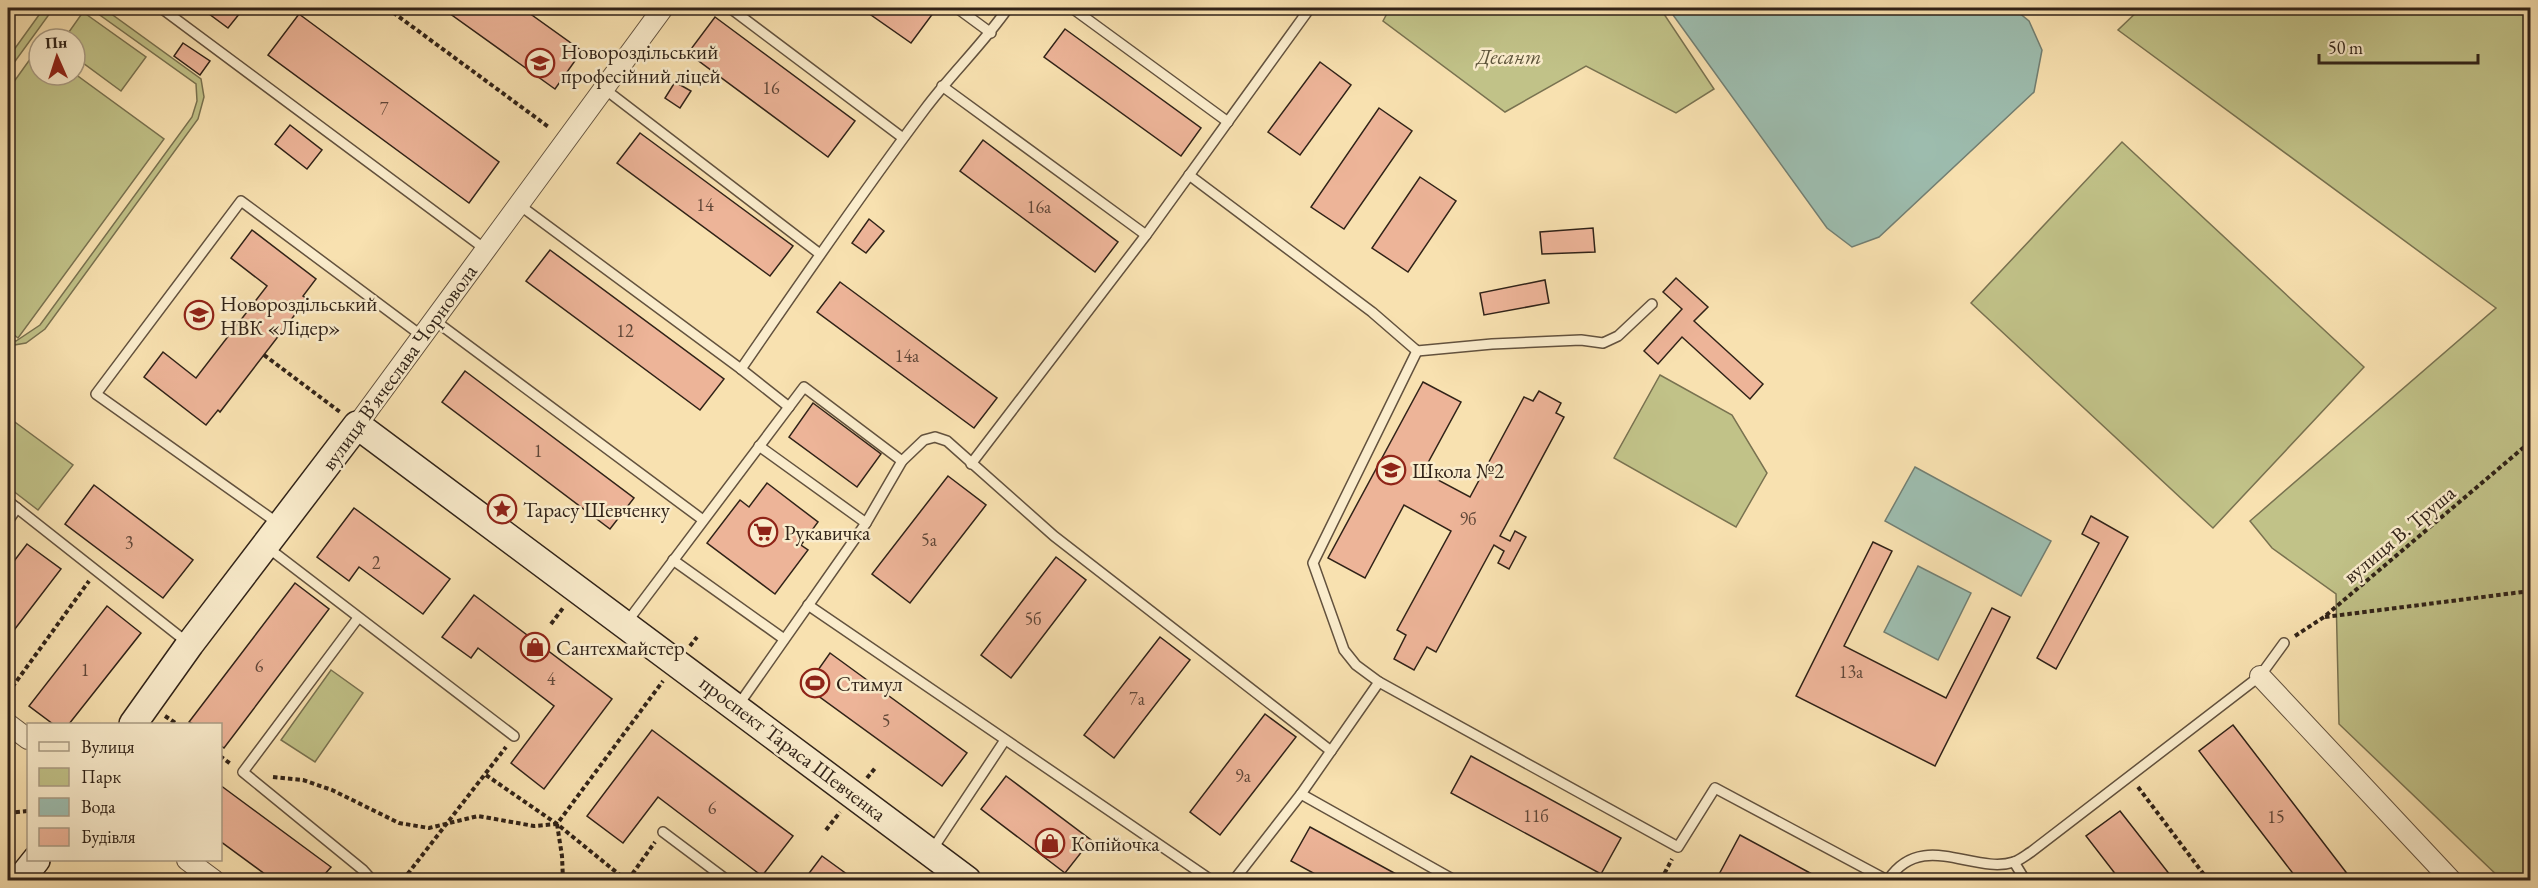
<svg xmlns="http://www.w3.org/2000/svg" width="2538" height="888" viewBox="0 0 2538 888" font-family="'EB Garamond',serif">
	<style>
		.green { fill: #c1c288; stroke: #797250; stroke-width: 1.5 }
		.water { fill: #9dbdaf; stroke: #727f73; stroke-width: 1.5 }
		.building { fill: #edb498; stroke: #312318; stroke-width: 1.5 }
		.lines { fill: none; stroke-linecap: round; stroke-linejoin: round }
		.lane-casing { stroke: #63523e; stroke-width: 12 }
		.street-casing { stroke: #63523e; stroke-width: 22 }
		.secondary-casing { stroke: #312318; stroke-width: 30 }
		.path { stroke: #312318; stroke-width: 4; stroke-dasharray: 4.5 3; stroke-linecap: butt }
		.lane { stroke: #faeccc; stroke-width: 9 }
		.street { stroke: #faeccc; stroke-width: 20 }
		.secondary { stroke: #faeccc; stroke-width: 27 }
		.labels { text-anchor: middle; dominant-baseline: central; stroke-width: 5; stroke-linejoin: round; paint-order: stroke }
		.number-label { font-size: 18px; fill: #604738 }
		.poi-label { font-size: 21px; fill: #312318; stroke: #faeccc; text-anchor: start }
		.park-label { font-size: 21px; font-style: italic; fill: #5c533a; stroke: #faeccc }
		.street-label { font-size: 21px; fill: #312318; stroke: #faeccc }
	</style>
	<rect width="100%" height="100%" fill="#f8e1b0"/>
	<filter id="stains"><feTurbulence type="fractalNoise" baseFrequency=".00333" numOctaves="4"/><feColorMatrix values="0 0 0 0 .2 0 0 0 0 .09 0 0 0 0 .02 0 0 0 .5 -.17"/></filter>
	<radialGradient id="worn" r=".72"><stop offset=".6" stop-color="#630" stop-opacity="0"/><stop offset="1" stop-color="#630" stop-opacity=".3"/></radialGradient>
	<g class="green">
		<path d="M44 8H59L50 13 8 71V58Z"/>
		<path d="M90 8H103L201 79 204 97 198 119 45 329 26 343 8 346V340L16 341 40 325 192 117 197 101 196 84Z"/>
		<path d="M1390 8H1660L1714 89 1676 113 1586 66 1505 112 1383 21Z"/>
		<path d="M2141 8H2530V880H2502L2339 724 2336 594 2272 548 2250 521 2496 308 2118 30Z"/>
		<path d="M83 12 146 57 121 91 75 57V39H64Z"/>
		<path d="M38 48 39 75 75 74 164 139 18 338 8 330V90Z"/>
		<path d="M2122 142 2364 367 2213 528 1971 303Z"/>
		<path d="M1660 375 1732 415 1767 473 1736 527 1614 458Z"/>
		<path d="M8 417 73 465 38 510 8 487Z"/>
		<path d="M331 670 363 693 315 762 281 740Z"/>
	</g>
	<g class="water">
		<path d="M1668 8H2013L2029 21 2042 50 2034 92 1879 237 1852 247 1827 228Z"/>
		<path d="M1915 467 2051 541 2021 596 1885 521Z"/>
		<path d="M1918 566 1971 593 1938 660 1884 632Z"/>
	</g>
	<g class="building">
		<path d="M201 8H244L228 28Z"/>
		<path d="M442 8H522L582 51 555 89Z"/>
		<path d="M861 8H928L934 12 911 43Z"/>
		<path d="M299 14 499 162 469 203 268 55Z"/>
		<path d="M715 17 855 121 828 157 688 53Z"/>
		<path d="M1065 29 1201 128 1181 156 1044 57Z"/>
		<path d="M183 43 210 61 200 75 174 56Z"/>
		<path d="M1320 62 1351 85 1300 155 1268 132Z"/>
		<path d="M675 82 691 91 680 108 665 98Z"/>
		<path d="M1379 108 1412 131 1344 229 1311 207Z"/>
		<path d="M290 125 322 150 307 169 275 144Z"/>
		<path d="M640 133 793 246 770 276 617 163Z"/>
		<path d="M983 140 1118 242 1095 272 960 171Z"/>
		<path d="M1420 177 1456 201 1408 272 1372 248Z"/>
		<path d="M869 219 884 231 866 253 852 243Z"/>
		<path d="M1593 228 1595 252 1542 254 1540 232Z"/>
		<path d="M252 230 316 279 303 296 307 299 220 412 218 410 206 425 144 377 163 352 196 378 267 286 231 258Z"/>
		<path d="M550 250 724 379 700 410 526 281Z"/>
		<path d="M1676 278 1708 307 1694 321 1763 384 1750 399 1682 337 1658 364 1644 351 1682 309 1663 292Z"/>
		<path d="M1545 280 1549 303 1484 315 1480 293Z"/>
		<path d="M840 282 997 398 974 428 817 312Z"/>
		<path d="M465 371 634 498 610 529 442 402Z"/>
		<path d="M1423 382 1461 402 1423 472 1470 497 1524 397 1533 401 1539 391 1561 403 1556 413 1564 417 1500 536 1510 541 1515 531 1526 537 1509 569 1498 563 1504 551 1494 545 1436 652 1427 647 1414 670 1394 659 1406 635 1397 630 1451 531 1404 505 1365 578 1328 558Z"/>
		<path d="M813 403 881 454 857 487 789 437Z"/>
		<path d="M948 476 986 505 910 603 872 574Z"/>
		<path d="M767 483 818 522 801 545 808 550 775 594 707 543 740 500 749 507Z"/>
		<path d="M94 485 193 560 163 598 65 524Z"/>
		<path d="M354 508 450 579 423 614 359 567 349 581 317 557Z"/>
		<path d="M2091 516 2128 537 2056 669 2037 658 2099 543 2082 534Z"/>
		<path d="M1873 542 1892 551 1844 646 1946 698 1992 608 2010 617 1935 766 1796 696Z"/>
		<path d="M27 544 61 569 8 638V569Z"/>
		<path d="M1056 557 1086 580 1011 678 981 655Z"/>
		<path d="M295 583 329 609 224 748 220 745V724H193L189 722Z"/>
		<path d="M474 595 612 699 544 789 511 763 554 706 478 648 471 658 442 637Z"/>
		<path d="M107 606 141 633 69 724H53L29 706Z"/>
		<path d="M1160 637 1190 660 1114 758 1084 735Z"/>
		<path d="M830 653 967 753 942 786 806 687Z"/>
		<path d="M1265 714 1296 737 1220 835 1190 812Z"/>
		<path d="M2233 725 2352 880H2298L2199 751Z"/>
		<path d="M652 730 793 836 762 876 658 797 623 843 587 816Z"/>
		<path d="M1471 756 1621 838 1601 874 1451 793Z"/>
		<path d="M1006 776 1091 840 1065 873 981 809Z"/>
		<path d="M220 785 331 867 324 875 331 880H273L220 841Z"/>
		<path d="M2120 811 2174 880H2120L2086 836Z"/>
		<path d="M1310 827 1407 880H1326L1291 861Z"/>
		<path d="M1740 835 1823 880H1716Z"/>
		<path d="M822 856 855 880H804Z"/>
	</g>
	<g class="lines">
		<g class="lane-casing">
			<g id="lane">
				<path d="M161 8 485 249"/>
				<path d="M730 8 903 138"/>
				<path d="M957 8 991 33"/>
				<path d="M1072 8 1228 122"/>
				<path d="M942 86 1146 235"/>
				<path d="M602 87 820 254"/>
				<path d="M1189 175 1372 312 1417 351 1492 344 1581 340 1603 343 1618 336 1652 304"/>
				<path d="M518 204 741 369 789 407"/>
				<path d="M434 320 703 520"/>
				<path d="M741 369C801 282 861 194 925 109 951 74 983 44 1008 8"/>
				<path d="M759 446 866 523"/>
				<path d="M971 464 1146 235 1310 8"/>
				<path d="M8 501 188 643"/>
				<path d="M8 521 17 508"/>
				<path d="M279 524 96 394 241 201 422 336"/>
				<path d="M267 547 514 736"/>
				<path d="M673 560 784 639"/>
				<path d="M808 605 1211 880"/>
				<path d="M358 618 243 772 363 870 372 880"/>
				<path d="M627 622 804 387 902 461"/>
				<path d="M1379 682 1356 665 1344 650 1313 563 1417 351"/>
				<path d="M737 707 866 523 902 461 924 440 935 437 947 441 1054 536 1331 751"/>
				<path d="M1301 794 1454 880"/>
				<path d="M663 832 727 880"/>
				<path d="M932 850 1005 740"/>
				<path d="M2014 862 2025 880"/>
				<path d="M1234 880 1301 794 1379 682 1678 847 1715 788 1887 880"/>
				<path d="M1888 880C1922 829 1974 875 2014 862 2020 860 2026 855 2031 852L2260 676 2284 643"/>
			</g>
		</g>
		<g class="street-casing">
			<g id="street">
				<path d="M357 425 663 8"/>
				<path d="M2260 676 2451 880"/>
				<path d="M8 724 28 739"/>
				<path d="M187 860 214 880"/>
			</g>
		</g>
		<g class="secondary-casing">
			<g id="secondary">
				<path d="M133 724 190 644 357 425 967 880"/>
				<path d="M20 880 36 860"/>
			</g>
		</g>
		<g class="path">
			<path d="M387 8 550 128"/>
			<path d="M264 355 340 412"/>
			<path d="M2325 617 2530 591"/>
			<path d="M551 624 563 608"/>
			<path d="M2295 636 2324 617 2530 442"/>
			<path d="M690 646 697 637"/>
			<path d="M8 693 89 581"/>
			<path d="M165 716 177 724"/>
			<path d="M220 756 232 765"/>
			<path d="M486 775 557 824 663 681"/>
			<path d="M273 777 303 780 332 790 399 823 429 828 478 816 534 826 557 824 626 880"/>
			<path d="M867 778 876 767"/>
			<path d="M2138 787 2208 880"/>
			<path d="M8 813 28 811"/>
			<path d="M557 824 562 856 563 880"/>
			<path d="M826 830 840 812"/>
			<path d="M403 880 506 747"/>
			<path d="M628 880 655 842"/>
			<path d="M1661 880 1672 859"/>
		</g>
		<use href="#lane" class="lane"/>
		<use href="#street" class="street"/>
		<use href="#secondary" class="secondary"/>
	</g>
	<defs>
		<g id="university-ring" transform="scale(1.5)"><circle r="9.5" fill="#faeccc" stroke="#8f2418" stroke-width="1.5"/><path d="M0-5L7-2L0 1L-7-2ZM-4 1L0 2.5L4 1V4Q0 6-4 4Z" fill="#8f2418"/></g>
		<g id="school-ring" transform="scale(1.5)"><circle r="9.5" fill="#faeccc" stroke="#8f2418" stroke-width="1.5"/><path d="M0-5L7-2L0 1L-7-2ZM-4 1L0 2.5L4 1V4Q0 6-4 4Z" fill="#8f2418"/></g>
		<g id="sight-ring" transform="scale(1.5)"><circle r="9.5" fill="#faeccc" stroke="#8f2418" stroke-width="1.5"/><path d="M0-6L1.8-2.2L6-1.7L2.9 1.2L3.7 5.4L0 3.3L-3.7 5.4L-2.9 1.2L-6-1.7L-1.8-2.2Z" fill="#8f2418"/></g>
		<g id="supermarket-ring" transform="scale(1.5)"><circle r="9.5" fill="#faeccc" stroke="#8f2418" stroke-width="1.5"/><path d="M-6-5.5h2.5l.6 2H6L4.5 2H-2.5L-4.4-4H-6ZM-1.5 3.2a1.3 1.3 0 1 0 .1 0ZM3 3.2a1.3 1.3 0 1 0 .1 0Z" fill="#8f2418"/></g>
		<g id="shop-ring" transform="scale(1.5)"><circle r="9.5" fill="#faeccc" stroke="#8f2418" stroke-width="1.5"/><path d="M-5-2.5h2.3a2.7 3.5 0 0 1 5.4 0H5L5.5 6h-11ZM-1.5-2.5h3a1.5 2.3 0 0 0-3 0Z" fill="#8f2418"/></g>
		<g id="stadium-ring" transform="scale(1.5)"><circle r="9.5" fill="#faeccc" stroke="#8f2418" stroke-width="1.5"/><path d="M0-5a6.5 5 0 1 0 0 10a6.5 5 0 1 0 0-10ZM-3.5-1.8h7v3.6h-7Z" fill="#8f2418"/></g>
	</defs>
	<g fill-rule="evenodd">
		<use href="#university-ring" x="540" y="63"/>
		<use href="#school-ring" x="199" y="315"/>
		<use href="#school-ring" x="1391" y="470"/>
		<use href="#sight-ring" x="502" y="509"/>
		<use href="#supermarket-ring" x="763" y="532"/>
		<use href="#shop-ring" x="535" y="647"/>
		<use href="#stadium-ring" x="815" y="683"/>
		<use href="#shop-ring" x="1050" y="843"/>
	</g>
	<g class="labels">
		<g class="number-label">
			<text x="771" y="87">16</text>
			<text x="384" y="108">7</text>
			<text x="705" y="204">14</text>
			<text x="1039" y="206">16а</text>
			<text x="625" y="330">12</text>
			<text x="907" y="355">14а</text>
			<text x="538" y="450">1</text>
			<text x="1468" y="518">9б</text>
			<text x="929" y="539">5а</text>
			<text x="129" y="542">3</text>
			<text x="376" y="562">2</text>
			<text x="1033" y="618">5б</text>
			<text x="259" y="665">6</text>
			<text x="85" y="669">1</text>
			<text x="1851" y="671">13а</text>
			<text x="551" y="678">4</text>
			<text x="1137" y="698">7а</text>
			<text x="886" y="720">5</text>
			<text x="1243" y="775">9а</text>
			<text x="712" y="807">6</text>
			<text x="1536" y="815">11б</text>
			<text x="2276" y="816">15</text>
		</g>
		<g class="poi-label">
			<text x="561" y="51">Новороздільський<tspan x="561" dy="24">професійний ліцей</tspan></text>
			<text x="220" y="303">Новороздільський<tspan x="220" dy="24">НВК «Лідер»</tspan></text>
			<text x="1412" y="470">Школа №2</text>
			<text x="523" y="509">Тарасу Шевченку</text>
			<text x="784" y="532">Рукавичка</text>
			<text x="556" y="647">Сантехмайстер</text>
			<text x="836" y="683">Стимул</text>
			<text x="1071" y="843">Копійочка</text>
		</g>
		<g class="park-label">
			<text x="1509" y="56">Десант</text>
		</g>
		<g class="street-label">
			<text transform="translate(399 367) rotate(-54)">вулиця Вʼячеслава Чорновола</text>
			<text transform="translate(2399 534) rotate(-40)">вулиця В. Труша</text>
			<text transform="translate(793 748) rotate(37)">проспект Тараса Шевченка</text>
		</g>
	</g>
	<rect width="2538" height="888" fill="none" stroke="#f8e1b0" stroke-width="30"/>
	<rect x="9" y="9" width="2520" height="870" fill="none" stroke="#312318" stroke-width="3"/>
	<rect x="15" y="15" width="2508" height="858" fill="none" stroke="#312318" stroke-width="1.5"/>
	<rect x="27" y="723" width="195" height="138" fill="#faeccc" stroke="#aa9c84" stroke-width="1.5"/>
	<rect x="39" y="742" width="30" height="9" fill="#faeccc" stroke="#aa9c84" stroke-width="1.5"/>
	<text x="81" y="753" font-size="18" fill="#312318">Вулиця</text>
	<rect x="39" y="768" width="30" height="18" fill="#c1c288" stroke="#aa9c84" stroke-width="1.5"/>
	<text x="81" y="783" font-size="18" fill="#312318">Парк</text>
	<rect x="39" y="798" width="30" height="18" fill="#9dbdaf" stroke="#aa9c84" stroke-width="1.5"/>
	<text x="81" y="813" font-size="18" fill="#312318">Вода</text>
	<rect x="39" y="828" width="30" height="18" fill="#edb498" stroke="#aa9c84" stroke-width="1.5"/>
	<text x="81" y="843" font-size="18" fill="#312318">Будівля</text>
	<g transform="translate(57 57) rotate(357)"><circle r="28" fill="#faeccc" stroke="#aa9c84" stroke-width="1.5"/>
	<path d="M0-4.5L10 22L0 15L-10 22Z" fill="#8f2418"/>
	<text y="-9" font-size="16" font-weight="bold" text-anchor="middle" fill="#312318">Пн</text>
	</g>
	<path d="M2319 54v9h159v-9" fill="none" stroke="#312318" stroke-width="3"/>
	<text x="2328" y="54" font-size="18" fill="#312318" stroke="#faeccc" stroke-width="4.5" paint-order="stroke">50 m</text>
	<rect width="100%" height="100%" filter="url(#stains)"/>
	<rect width="100%" height="100%" fill="url(#worn)"/>
</svg>
